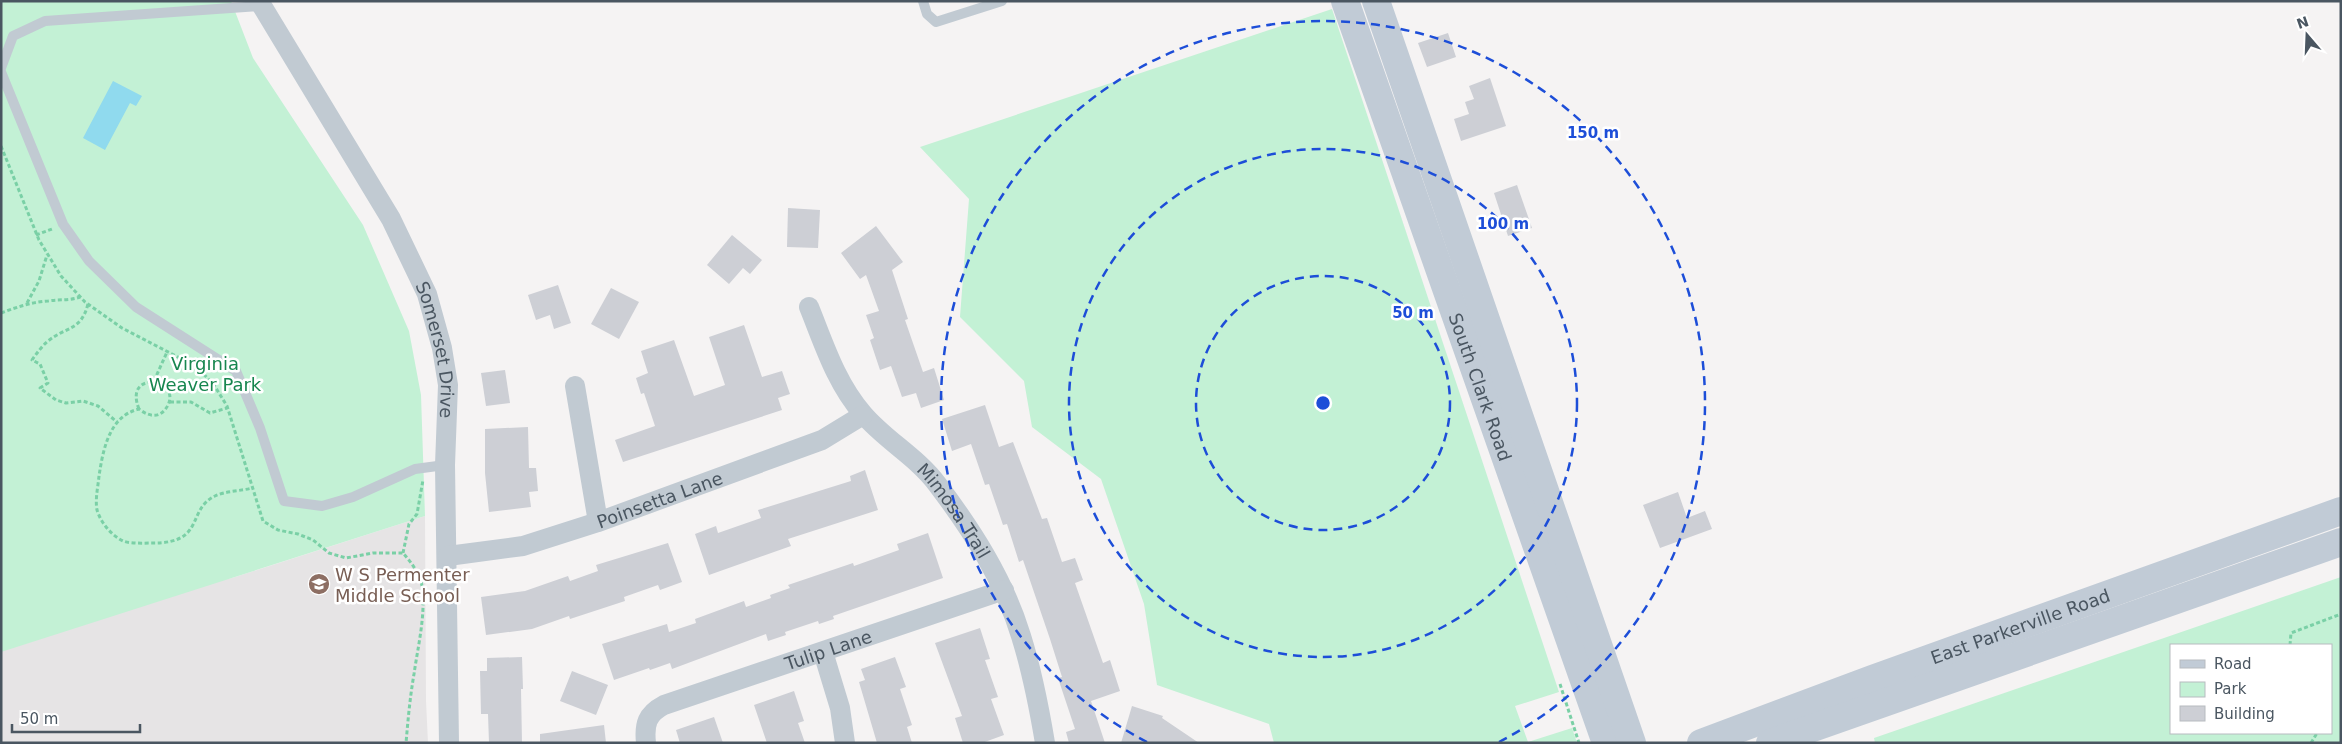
<svg xmlns="http://www.w3.org/2000/svg" width="2342" height="744" viewBox="0 0 2342 744" font-family="'DejaVu Sans',sans-serif">
	<style>
		.education { fill: #e6e4e5 }
		.green { fill: #c3f1d5; fill-rule: evenodd }
		.water { fill: #90daee }
		.building { fill: #cdcfd5 }
		.lines { fill: none; stroke-linecap: round; stroke-linejoin: round }
		.path { stroke: #7ad0a6; stroke-width: 3; stroke-dasharray: 4 2.5; stroke-linecap: butt }
		.service { stroke: #c1cad2; stroke-width: 10 }
		.minor { stroke: #c1cad2; stroke-width: 20 }
		.secondary { stroke: #c1cbd6; stroke-width: 28 }
		.ring { fill: none; stroke: #1d4ed8; stroke-width: 2.5; stroke-dasharray: 9 6 }
		.labels { text-anchor: middle; dominant-baseline: central; stroke-width: 5; stroke-linejoin: round; paint-order: stroke }
		.street-label { font-size: 18px; fill: #4a5661; stroke: #fff }
		.park-label { font-size: 18px; fill: #17864f; stroke: #fff }
		.education-label { font-size: 18px; fill: #785e54; stroke: #fff; text-anchor: start }
		.centre { fill: #1d4ed8; stroke: #fff; stroke-width: 2.5 }
		.ring-label { font-size: 15px; text-anchor: middle; font-weight: bold; fill: #1d4ed8; stroke: #fff; stroke-width: 5; stroke-linejoin: round; paint-order: stroke }
	</style>
	<rect width="100%" height="100%" fill="#f5f3f3"/>
	<path class="education" d="M425 516 426 701 428 743H1V619L232 578Z"/>
	<g class="green">
		<path d="M1 1H231L253 58 363 225 409 331 421 395 425 516 1 652Z"/>
		<path d="M1332 9 1559 692 1515 706 1528 742 1572 728 1577 743H1274L1269 724 1157 685 1144 604 1101 479 1032 427 1024 381 960 317 969 199 920 147Z"/>
		<path d="M2341 577V743H1875L1874 738ZM2171 645H2331V733H2171Z"/>
	</g>
	<path class="water" d="M113 81 142 96 136 106 130 103 105 150 83 138Z"/>
	<g class="building">
		<path d="M1448 33 1456 57 1427 67 1418 43Z"/>
		<path d="M1490 78 1506 126 1461 141 1454 119 1469 114 1465 102 1474 99 1469 86Z"/>
		<path d="M1517 185 1532 228 1508 236 1494 193Z"/>
		<path d="M788 208 820 210 818 248 787 247Z"/>
		<path d="M876 226 903 262 892 270 908 319 905 320 923 372 934 368 944 400 921 408 916 393 902 397 891 366 880 370 870 340 874 338 866 315 879 311 866 275 860 279 841 253Z"/>
		<path d="M732 235 762 260 750 274 743 268 729 284 707 265Z"/>
		<path d="M558 285 571 323 554 329 550 315 536 320 528 295Z"/>
		<path d="M611 288 639 302 619 339 591 324Z"/>
		<path d="M744 325 762 377 782 371 790 394 778 398 782 410 623 462 615 440 655 426 644 393 641 394 636 378 648 373 641 351 674 340 694 396 725 385 709 337Z"/>
		<path d="M505 370 510 403 486 406 481 373Z"/>
		<path d="M985 405 999 447 1013 442 1042 519 1047 518 1062 562 1075 558 1083 580 1075 583 1103 663 1110 660 1120 691 1091 701 1105 743H1069L1066 732 1075 729 1058 678 1062 677 1050 639 1023 560 1019 562 1007 524 1003 525 989 484 985 485 971 444 952 451 942 419Z"/>
		<path d="M528 427 529 468H536L538 491 529 492 531 507 489 512 485 473V429Z"/>
		<path d="M865 470 878 510 788 539 791 546 709 575 695 534 716 526 718 533 761 518 758 510 851 481 850 476Z"/>
		<path d="M1678 492 1687 518 1705 511 1712 529 1660 548 1643 505Z"/>
		<path d="M928 533 943 578 833 616 834 619 819 624 818 621 785 632 786 635 768 641 766 634 672 669 670 663 650 670 649 668 614 680 602 644 667 624 669 632 696 623 695 619 744 601 746 607 771 598 770 595 790 588 788 585 853 563 854 566 899 550 897 544Z"/>
		<path d="M668 543 682 582 660 590 658 585 624 597 625 601 570 619 569 616 532 629 486 635 481 597 525 591 568 576 570 581 598 571 596 565Z"/>
		<path d="M980 628 990 659 985 660 998 697 991 699 1004 735 982 743H963L955 718 962 716 935 643Z"/>
		<path d="M522 657 523 689H521L522 743H489L488 714H481L480 671H487V658Z"/>
		<path d="M895 657 906 687 900 689 912 725 907 727 912 743H877L859 682 865 680 861 669Z"/>
		<path d="M572 671 608 685 596 715 560 701Z"/>
		<path d="M794 691 804 721 798 723 805 743H767L754 705Z"/>
		<path d="M1132 706 1163 716 1162 718 1199 743H1121Z"/>
		<path d="M714 717 723 743H680L676 730Z"/>
		<path d="M604 725 606 743H540V734Z"/>
	</g>
	<g class="lines">
		<g class="path">
			<path d="M1 146 39 240 61 276 85 302 122 328 197 367 214 385 227 406 263 521 278 530 298 534 313 540 329 553 346 558 373 553H403C411 562 420 574 422 586 426 614 418 646 414 674 410 697 408 720 406 743"/>
			<path d="M36 235 52 229"/>
			<path d="M27 303 39 281 47 255"/>
			<path d="M88 304C81 331 67 326 48 341 42 346 37 353 32 360L40 364 48 383 40 388 56 400 66 403 83 401 98 406 117 422"/>
			<path d="M1 313C17 307 32 302 48 301 60 299 69 301 80 297"/>
			<path d="M154 381 167 352"/>
			<path d="M170 402H191L210 413 227 408"/>
			<path d="M139 409C123 370 181 378 168 405 161 419 149 417 139 409 109 416 103 450 99 476 98 487 95 499 97 510 101 523 111 535 123 541 132 544 145 543 153 543 206 543 186 510 215 496 225 491 241 491 252 488"/>
			<path d="M403 553 409 524 417 514 423 480"/>
			<path d="M2290 645 2291 633 2341 614"/>
			<path d="M1560 684 1579 743"/>
			<path d="M2311 743 2317 733"/>
		</g>
		<g class="service">
			<path d="M923 1 927 14 936 22 1002 1"/>
			<path d="M1 68 13 36 45 21 261 6"/>
			<path d="M1 72 63 224 89 261 136 307 236 371 260 428 284 501 322 506 353 497 415 469 445 465"/>
		</g>
		<g class="minor">
			<path id="s1" d="M259 1 391 219 427 294 442 348 448 385 445 465 449 743"/>
			<path id="s2" d="M809 307C824 344 836 383 863 414 885 440 917 457 937 484 972 530 1004 580 1021 636 1032 671 1039 707 1045 743"/>
			<path d="M575 386 598 522"/>
			<path id="s3" d="M448 556 523 546 598 522 822 440 863 415"/>
			<path d="M823 652 840 708 845 743"/>
			<path id="s4" d="M646 743C644 724 647 714 664 705L1004 590"/>
		</g>
		<g class="secondary">
			<path id="s5" d="M1345 1 1606 743"/>
			<path d="M1376 1 1632 743"/>
			<path id="s6" d="M1701 743 1872 679 2341 511"/>
			<path d="M1770 743 2341 542"/>
		</g>
	</g>
	<g class="ring">
		<circle cx="1323" cy="403" r="127"/>
		<circle cx="1323" cy="403" r="254"/>
		<path d="M1147 742A382 382 0 1 1 1499 742"/>
	</g>
	<defs>
		<g id="school-disc" transform="scale(1.125)"><circle r="9.5" fill="#8d6e63" stroke="#fff"/><path d="M0-5L7-2L0 1L-7-2ZM-4 1L0 2.5L4 1V4Q0 6-4 4Z" fill="#fff"/></g>
	</defs>
	<g fill-rule="evenodd">
		<use href="#school-disc" x="319" y="584"/>
	</g>
	<g class="labels">
		<g class="street-label">
			<text stroke="none"><textPath href="#s1" startOffset="395">Somerset Drive</textPath></text>
			<text stroke="none"><textPath href="#s5" startOffset="409">South Clark Road</textPath></text>
			<text stroke="none"><textPath href="#s3" startOffset="220">Poinsetta Lane</textPath></text>
			<text stroke="none"><textPath href="#s2" startOffset="254">Mimosa Trail</textPath></text>
			<text stroke="none"><textPath href="#s6" startOffset="340">East Parkerville Road</textPath></text>
			<text stroke="none"><textPath href="#s4" startOffset="219">Tulip Lane</textPath></text>
		</g>
		<g class="park-label">
			<text x="205" y="363">Virginia<tspan x="205" dy="21">Weaver Park</tspan></text>
		</g>
		<g class="education-label">
			<text x="335" y="574">W S Permenter<tspan x="335" dy="21">Middle School</tspan></text>
		</g>
	</g>
	<circle cx="1323" cy="403" r="8" class="centre"/>
	<g class="ring-label">
		<text x="1593" y="138">150 m</text>
		<text x="1503" y="229">100 m</text>
		<text x="1413" y="318">50 m</text>
	</g>
	<rect width="2342" height="744" fill="none" stroke="#4a5661" stroke-width="5"/>
	<rect x="2170" y="644" width="162" height="90" fill="#ffffff" stroke="#b7bbc0"/>
	<rect x="2180" y="660" width="25" height="8" fill="#c1cbd6" stroke="#b7bbc0"/>
	<text x="2214" y="669" font-size="15" fill="#4a5661">Road</text>
	<rect x="2180" y="682" width="25" height="15" fill="#c3f1d5" stroke="#b7bbc0"/>
	<text x="2214" y="694" font-size="15" fill="#4a5661">Park</text>
	<rect x="2180" y="706" width="25" height="15" fill="#cdcfd5" stroke="#b7bbc0"/>
	<text x="2214" y="719" font-size="15" fill="#4a5661">Building</text>
	<g transform="translate(2307 35) rotate(341)" stroke="#ffffff" stroke-width="4" paint-order="stroke">
	<path d="M0-4L9 19L0 12L-9 19Z" fill="#4a5661"/>
	<text y="-8" font-size="14" font-weight="bold" text-anchor="middle" fill="#4a5661">N</text>
	</g>
	<path d="M12 724v8h128v-8" fill="none" stroke="#4a5661" stroke-width="2.5"/>
	<text x="20" y="724" font-size="15" fill="#4a5661" stroke="#ffffff" stroke-width="4" paint-order="stroke">50 m</text>
</svg>
